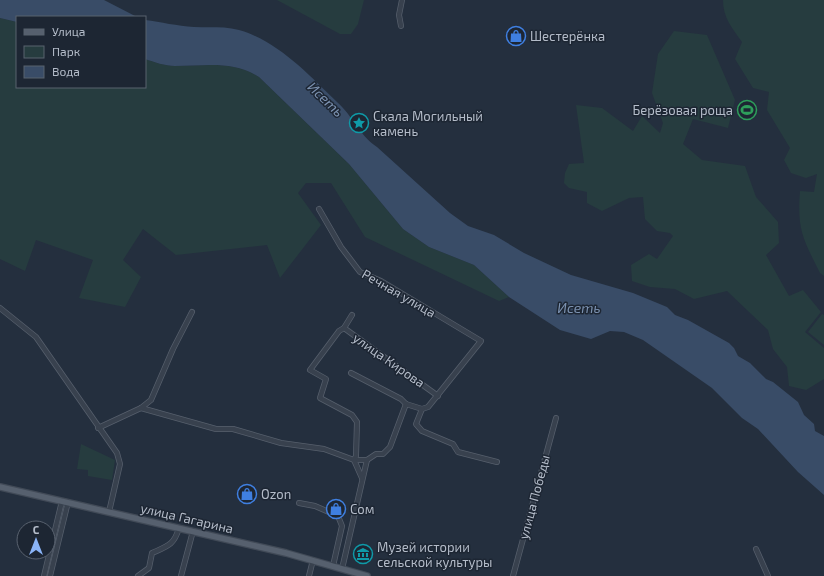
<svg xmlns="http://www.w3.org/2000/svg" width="824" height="576" viewBox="0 0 824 576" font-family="'Exo 2',sans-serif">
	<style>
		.green { fill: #263c3f }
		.water { fill: #394c67 }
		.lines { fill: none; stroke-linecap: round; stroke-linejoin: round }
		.minor-casing { stroke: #565f6c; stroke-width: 6 }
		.major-casing { stroke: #414a57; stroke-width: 8 }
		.minor { stroke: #38414e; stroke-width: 4.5 }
		.major { stroke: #56606e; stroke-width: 5.5 }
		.labels { text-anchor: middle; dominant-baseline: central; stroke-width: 3; stroke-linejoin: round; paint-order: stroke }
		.poi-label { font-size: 13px; fill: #b4bcc9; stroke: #1d2633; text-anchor: start }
		.street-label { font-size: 13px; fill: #b4bcc9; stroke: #1d2633 }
		.water-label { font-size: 14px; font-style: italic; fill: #7c92b1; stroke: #1d2633 }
	</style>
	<rect width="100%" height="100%" fill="#242f3e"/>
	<g class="green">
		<path d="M277 0H364L358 24 351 34H340Z"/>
		<path d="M723 0H824V276L820 273C803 239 797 230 800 191L814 192 817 174 806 178 791 173 784 160 790 148 767 110 769 92 753 88 735 59 742 42C732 28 723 18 723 0Z"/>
		<path d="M0 18 17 22V87H145V59C154 62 165 66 175 66 206 66 232 60 259 77L349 164 403 229 429 247 474 265 509 297 499 301 365 237 331 183H306L298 193 321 225 280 278 267 245 176 255 143 229 123 260 141 277 125 307 79 298 93 260 36 240 25 271 0 259Z"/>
		<path d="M674 31 707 35 735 100 728 128 693 119 683 144 702 160 745 166 756 197 778 222 779 243 766 255 789 296 803 290 821 312 805 332 824 348V379L806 390 789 386 787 367 773 349 768 330 727 291 694 299 675 289 650 287 632 281 631 265 649 254 657 259 673 236 670 233 657 231 645 219 643 197 629 198 602 211 587 203V192L569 188 564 183 565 173 569 164 584 163 576 105 602 108 633 131 642 116 660 133 663 123 652 93 658 54Z"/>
		<path d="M822 314 824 315V345L808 332Z"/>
		<path d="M81 444 115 460 112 480 88 476V470L77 469Z"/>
	</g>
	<g class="water">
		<path d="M0 0H104L137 17H17V22L0 18Z"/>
		<path d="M145 20C161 22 177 26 194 27 209 28 224 26 239 30 278 41 309 75 337 102 353 116 358 134 377 147L450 213 468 226 494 235 524 253 571 275 633 293 667 307 675 315 688 320 729 343 734 348 738 356 750 363 766 379 773 382 798 402 804 415 814 424 815 431 824 436V495L798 472 758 429 742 418 712 388 643 340 624 332 610 331 591 339 560 330 509 297 474 265 429 247 403 229 349 164 259 77C232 60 206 66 175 66 165 66 154 62 145 59Z"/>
	</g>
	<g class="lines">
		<g class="minor-casing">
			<g id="minor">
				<path d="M401 26 399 15 402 0"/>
				<path d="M319 209 341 247 360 272 381 281 481 341 428 407 422 409 406 404 390 447 383 454H376L367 460 342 569"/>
				<path d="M0 308 36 337 117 453 120 464 109 512"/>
				<path d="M344 328 352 315"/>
				<path d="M351 373 401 399 406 404"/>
				<path d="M141 408 216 429H233L281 443 324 449 354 460H367"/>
				<path d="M422 409 416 424 422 431 453 444 458 452 497 462"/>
				<path d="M98 428 141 408 151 400 173 349 192 312"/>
				<path d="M362 478 354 460 356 456 357 422 352 415 320 398 326 379 310 370 339 331 344 328 438 396"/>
				<path d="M299 503 315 506 338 516 342 526 333 566"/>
				<path d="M756 549 768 576"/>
				<path d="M44 576 62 501"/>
				<path d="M50 576 68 502"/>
				<path d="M138 576 149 568 152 553C168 546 174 545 179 528"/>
				<path d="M181 576 193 531"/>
				<path d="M309 576 313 560"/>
				<path d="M513 576 556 418"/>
			</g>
		</g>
		<g class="major-casing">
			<path id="major" d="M0 487 286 553 367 576"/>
		</g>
		<use href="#minor" class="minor"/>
		<use href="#major" class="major"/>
	</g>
	<defs>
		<g id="shop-ring" transform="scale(1)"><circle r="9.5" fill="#1d2633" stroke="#3f7fe0" stroke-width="1.5"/><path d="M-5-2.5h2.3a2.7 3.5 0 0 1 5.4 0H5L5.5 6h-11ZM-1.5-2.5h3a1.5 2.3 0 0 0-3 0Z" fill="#3f7fe0"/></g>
		<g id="stadium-ring" transform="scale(1)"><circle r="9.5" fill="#1d2633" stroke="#2e9e5b" stroke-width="1.5"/><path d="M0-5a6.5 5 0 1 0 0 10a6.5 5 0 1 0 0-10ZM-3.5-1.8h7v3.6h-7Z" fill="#2e9e5b"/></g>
		<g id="sight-ring" transform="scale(1)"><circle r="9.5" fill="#1d2633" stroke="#0f9aa8" stroke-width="1.5"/><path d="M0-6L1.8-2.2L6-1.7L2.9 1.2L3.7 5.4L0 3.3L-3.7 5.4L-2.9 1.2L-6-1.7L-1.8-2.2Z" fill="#0f9aa8"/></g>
		<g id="museum-ring" transform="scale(1)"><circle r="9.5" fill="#1d2633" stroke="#0f9aa8" stroke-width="1.5"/><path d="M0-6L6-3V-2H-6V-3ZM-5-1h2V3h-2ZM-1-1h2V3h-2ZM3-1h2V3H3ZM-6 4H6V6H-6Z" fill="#0f9aa8"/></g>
	</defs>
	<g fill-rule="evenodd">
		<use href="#shop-ring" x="516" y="36"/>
		<use href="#stadium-ring" x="747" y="110"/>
		<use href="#sight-ring" x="359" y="123"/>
		<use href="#shop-ring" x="247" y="494"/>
		<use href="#shop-ring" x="336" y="509"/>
		<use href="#museum-ring" x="363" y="554"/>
	</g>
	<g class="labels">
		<g class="poi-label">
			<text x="530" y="36">Шестерёнка</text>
			<text x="733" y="110" text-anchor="end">Берёзовая роща</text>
			<text x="373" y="116">Скала Могильный<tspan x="373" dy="15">камень</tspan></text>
			<text x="261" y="494">Ozon</text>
			<text x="350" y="509">Сом</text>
			<text x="377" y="547">Музей истории<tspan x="377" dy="15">сельской культуры</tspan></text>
		</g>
		<g class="street-label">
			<text transform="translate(399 293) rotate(30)">Речная улица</text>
			<text transform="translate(389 360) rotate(35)">улица Кирова</text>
			<text transform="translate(534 497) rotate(-75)">улица Победы</text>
			<text transform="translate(187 518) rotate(13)">улица Гагарина</text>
		</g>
		<g class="water-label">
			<text transform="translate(326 99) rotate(44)">Исеть</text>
			<text x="579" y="307">Исеть</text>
		</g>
	</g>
	<rect x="16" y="16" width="130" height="72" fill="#1d2633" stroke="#59626f"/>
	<rect x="24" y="29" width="20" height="6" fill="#56606e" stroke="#59626f"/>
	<text x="52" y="36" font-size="12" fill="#b4bcc9">Улица</text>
	<rect x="24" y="46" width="20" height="12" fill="#263c3f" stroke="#59626f"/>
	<text x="52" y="56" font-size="12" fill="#b4bcc9">Парк</text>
	<rect x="24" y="66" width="20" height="12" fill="#394c67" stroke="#59626f"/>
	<text x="52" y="76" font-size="12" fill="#b4bcc9">Вода</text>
	<g transform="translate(36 540)"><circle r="19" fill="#1d2633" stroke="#59626f"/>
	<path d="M0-3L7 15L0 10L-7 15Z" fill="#8ab4f8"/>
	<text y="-6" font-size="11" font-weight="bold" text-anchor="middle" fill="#b4bcc9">С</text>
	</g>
</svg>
